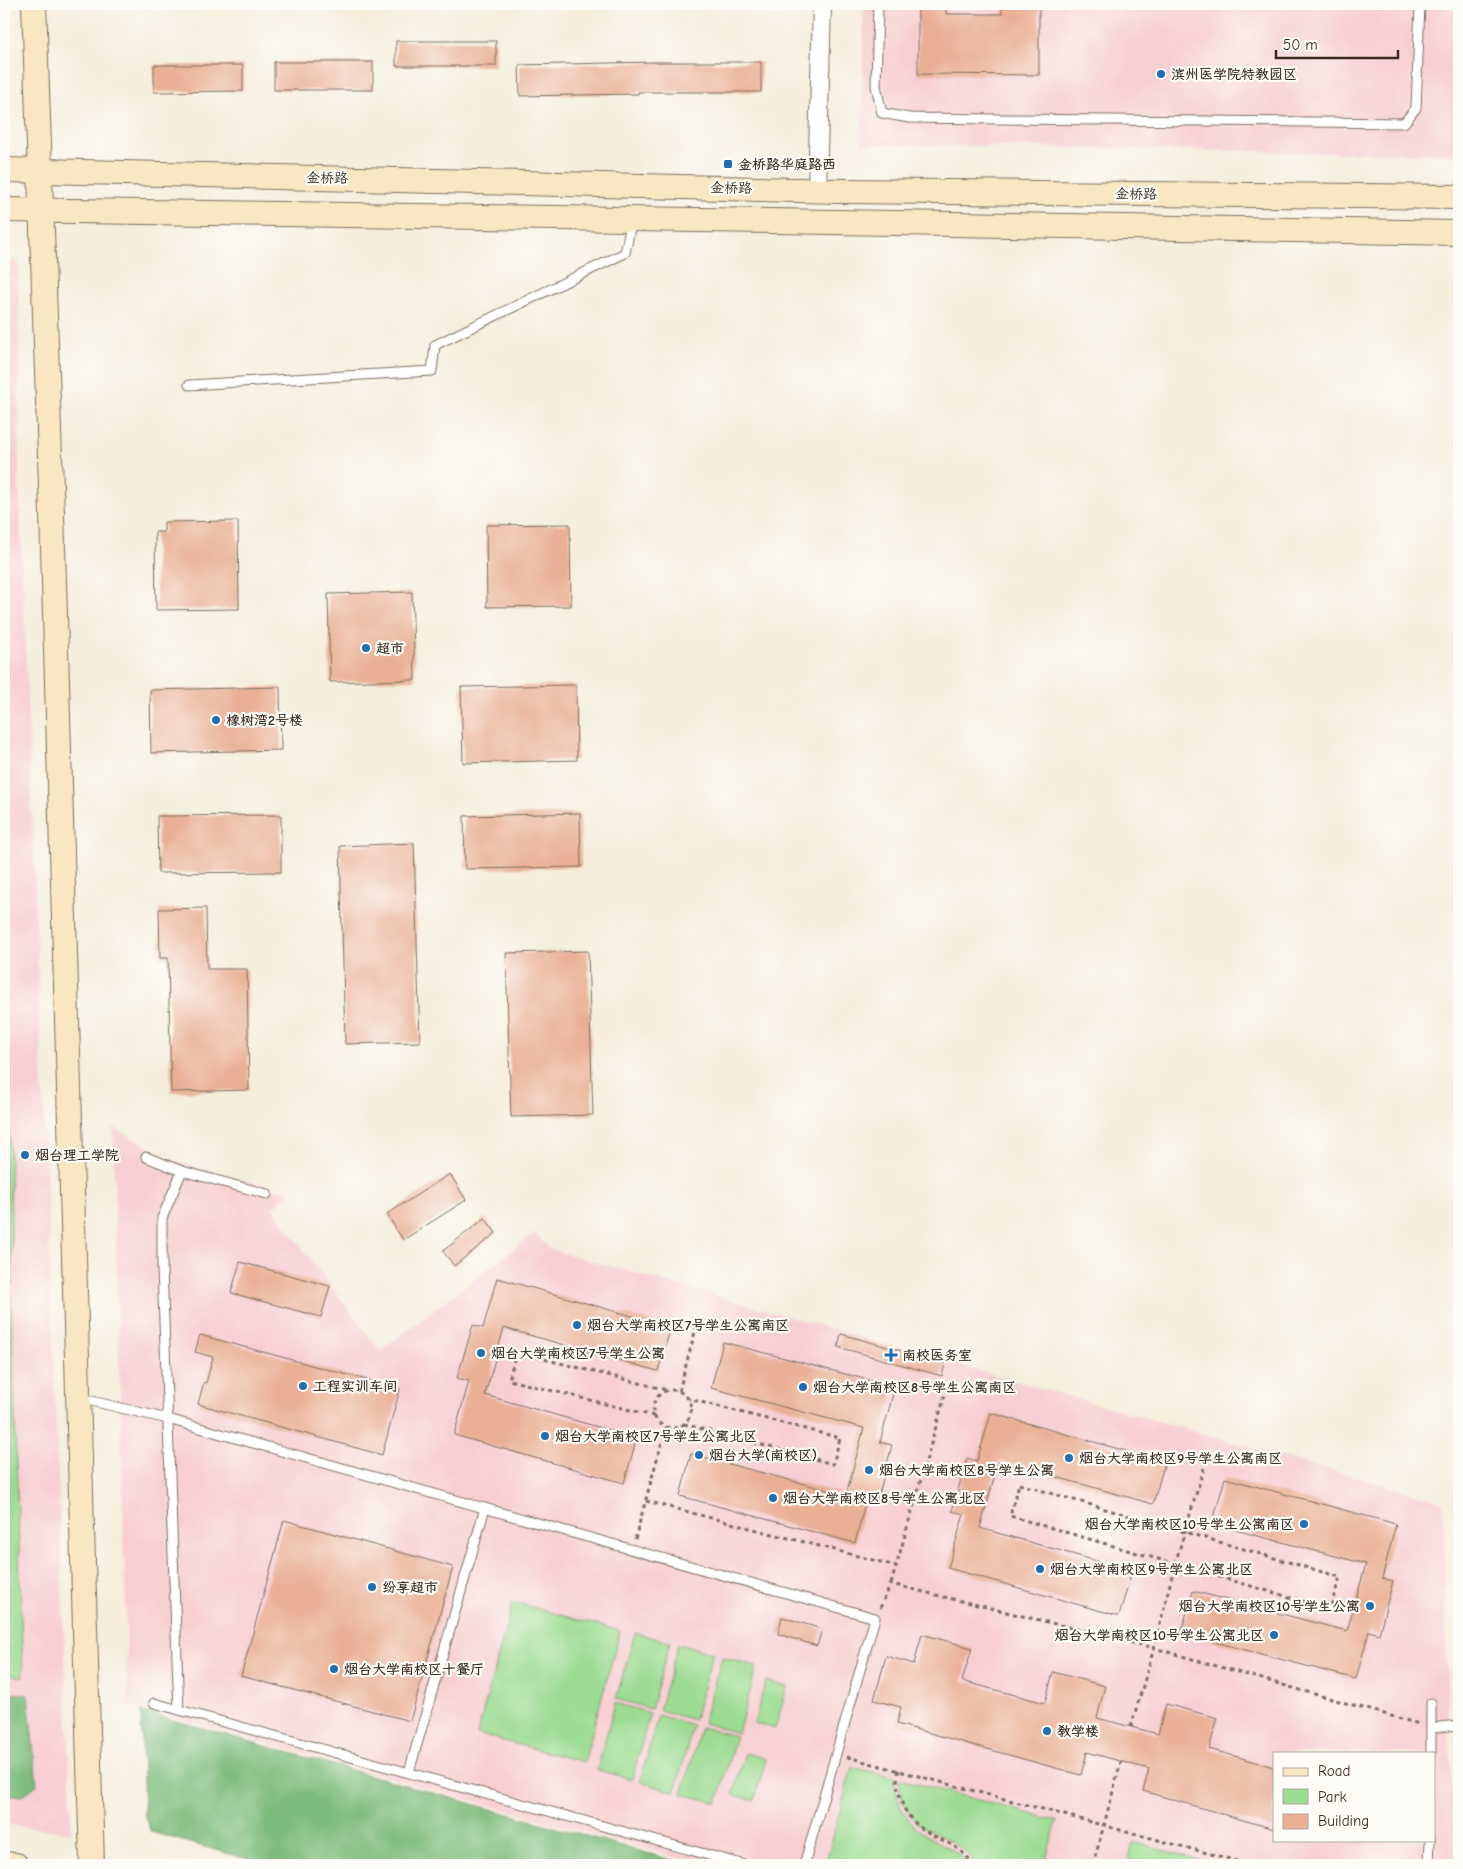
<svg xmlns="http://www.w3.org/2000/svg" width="1463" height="1869" viewBox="0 0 1463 1869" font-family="'Comic Neue','LXGW WenKai TC',sans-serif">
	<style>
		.built { fill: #f7cfd2; fill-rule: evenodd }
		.green { fill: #9bdc92; stroke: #6b8358 }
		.forest { fill: #7cbc7c; stroke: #5c734d }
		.building { fill: #eab096 }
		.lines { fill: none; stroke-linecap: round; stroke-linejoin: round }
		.lane-casing { stroke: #7c6f60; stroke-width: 11 }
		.street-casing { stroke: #7c6f60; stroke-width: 20 }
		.secondary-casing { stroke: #7c6f60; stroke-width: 26 }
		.path { stroke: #7c6f60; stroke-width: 3; stroke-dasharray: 4 4; stroke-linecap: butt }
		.lane { stroke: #fff; stroke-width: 9 }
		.street { stroke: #fff; stroke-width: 18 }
		.secondary { stroke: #f9e7c3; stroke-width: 24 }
		.poi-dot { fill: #1f6fb2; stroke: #fdfcf7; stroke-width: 2 }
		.labels { text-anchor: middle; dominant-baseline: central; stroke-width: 4.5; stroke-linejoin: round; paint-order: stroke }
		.poi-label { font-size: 14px; font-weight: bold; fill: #3b2a1e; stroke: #fdfcf7; text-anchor: start }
		.street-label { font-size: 14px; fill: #3b2a1e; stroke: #fdfcf7 }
	</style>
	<rect width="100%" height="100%" fill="#fdfcf7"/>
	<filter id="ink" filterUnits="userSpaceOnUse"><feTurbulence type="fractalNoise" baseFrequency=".02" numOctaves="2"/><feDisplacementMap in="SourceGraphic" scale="10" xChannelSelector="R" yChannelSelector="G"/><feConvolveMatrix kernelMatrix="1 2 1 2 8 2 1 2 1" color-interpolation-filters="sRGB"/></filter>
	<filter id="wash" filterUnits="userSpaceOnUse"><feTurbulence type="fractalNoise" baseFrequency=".0096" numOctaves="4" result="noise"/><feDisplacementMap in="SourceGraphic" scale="20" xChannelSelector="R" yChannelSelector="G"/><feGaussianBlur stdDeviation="1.12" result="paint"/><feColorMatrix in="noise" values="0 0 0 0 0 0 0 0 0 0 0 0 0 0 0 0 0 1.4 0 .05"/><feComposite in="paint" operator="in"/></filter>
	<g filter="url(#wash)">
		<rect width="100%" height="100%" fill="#f5eedb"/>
		<g class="built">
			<path d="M864 4H1459V155L862 144Z"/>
			<path d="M4 261H18L19 486 72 1833 4 1824Z"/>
			<path d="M113 1127 172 1160 290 1193 272 1208 380 1351 535 1233 549 1249 1443 1502 1448 1716 1456 1865H703L128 1705ZM1274 1753H1434V1840H1274Z"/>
		</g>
		<g class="green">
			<path d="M4 1115H9L12 1284H4Z"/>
			<path d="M4 1295H11L23 1677 4 1674Z"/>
			<path d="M513 1602 620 1631 584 1762 477 1734Z"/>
			<path d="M635 1633 670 1642 651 1709 616 1699Z"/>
			<path d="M678 1644 713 1653 694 1720 659 1710Z"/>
			<path d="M722 1657 757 1666 738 1733 703 1723Z"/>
			<path d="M766 1681 787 1687 775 1729 754 1723Z"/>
			<path d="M615 1703 650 1713 632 1779 597 1770Z"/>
			<path d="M658 1715 693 1725 675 1792 640 1782Z"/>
			<path d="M701 1727 736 1736 717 1803 682 1794Z"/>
			<path d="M745 1753 766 1759 754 1801 733 1795Z"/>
			<path d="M852 1767 894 1777C897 1810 908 1826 938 1842 950 1848 961 1855 970 1865H825Z"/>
			<path d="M899 1779 1057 1821 1044 1865H976C952 1825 904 1843 899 1779Z"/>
			<path d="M1133 1842 1219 1865H1127Z"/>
		</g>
		<g class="forest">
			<path d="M4 1692 28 1695 37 1785 22 1796 4 1794Z"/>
			<path d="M141 1711 690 1865H269L151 1832 144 1815Z"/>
		</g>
		<g id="blocks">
			<g class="building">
				<path d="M918 4H946V14H1002V4H1039V75L918 74Z"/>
				<rect x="396" y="41" width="100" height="25"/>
				<rect x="274" y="62" width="99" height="28"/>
				<path d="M655 62H761V92H638V94L520 96 519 65Z"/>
				<path d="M154 65H243V91L154 92Z"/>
				<path d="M238 521 239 609 156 610 155 532H164V522Z"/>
				<path d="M570 524 571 606 487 607 486 525Z"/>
				<path d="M412 592 415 680 330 682 328 594Z"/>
				<path d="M576 685 577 760 463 763 461 687Z"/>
				<path d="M280 687 281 750 151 753 150 690Z"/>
				<path d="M580 813 581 867 465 869 464 816Z"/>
				<path d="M281 815V872L158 873 157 816Z"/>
				<path d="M414 843 420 1042 345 1044 340 846Z"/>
				<path d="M206 908 207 969H247L249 1090 171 1092 168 958H160L159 909Z"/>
				<path d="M588 951 593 1115 511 1117 506 953Z"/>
				<path d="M450 1174 466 1200 403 1240 387 1214Z"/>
				<path d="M485 1218 496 1233 454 1266 443 1251Z"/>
				<path d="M240 1262 330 1286 321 1317 231 1293Z"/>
				<path d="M497 1278 671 1327 658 1371 504 1328 485 1395 637 1438 624 1483 454 1435 469 1381 457 1378 473 1325 483 1328Z"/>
				<path d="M841 1334 945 1363 942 1376 838 1347Z"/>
				<path d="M200 1335 400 1389 382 1455 198 1404 204 1382 206 1383 213 1357 195 1352Z"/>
				<path d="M723 1342 895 1387 880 1442 892 1445 878 1498 867 1495 855 1543 680 1496 691 1454 846 1495 864 1428 711 1388Z"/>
				<path d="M991 1413 1165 1462 1153 1504 999 1461 980 1528 1132 1571 1119 1616 948 1568 964 1514 952 1511 967 1458 977 1461Z"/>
				<path d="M1225 1478 1396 1524 1382 1578 1393 1581 1379 1634 1369 1631 1356 1679 1181 1633 1193 1591 1347 1631 1366 1564 1212 1524Z"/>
				<path d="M284 1520 453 1567 410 1721 241 1676Z"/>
				<path d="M782 1617 822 1629 817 1646 778 1634Z"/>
				<path d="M922 1634 972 1648 962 1681 1045 1703 1053 1672 1105 1686 1097 1718 1158 1734 1166 1704 1218 1718 1209 1749 1274 1767V1829L1143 1791 1149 1769 1087 1752 1081 1775 897 1724 901 1707 874 1700 886 1656 914 1664Z"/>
			</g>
		</g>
	</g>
	<g filter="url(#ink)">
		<use href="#blocks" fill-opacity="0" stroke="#7c6f60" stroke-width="1"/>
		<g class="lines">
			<g class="lane-casing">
				<g id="lane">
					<path d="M878 4 876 86 882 113 909 118 1404 123 1416 108 1420 4"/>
					<path d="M189 385 432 371 435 345 625 253 632 219"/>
					<path d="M146 1157 182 1171 267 1194"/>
					<path d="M79 1398 168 1419 875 1618 804 1865"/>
					<path d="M154 1703 745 1865"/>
					<path d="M1431 1703V1753"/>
					<path d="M179 1710 162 1269V1218L182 1171"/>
					<path d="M1431 1728 1459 1725"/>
					<path d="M409 1772 485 1508"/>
					<path d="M1429 1865 1430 1840"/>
				</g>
			</g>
			<g class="street-casing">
				<path id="street" d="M817 190 822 4"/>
			</g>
			<g class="secondary-casing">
				<g id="secondary">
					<path d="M34 4 52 514 92 1865"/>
					<path d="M4 170 838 191 1459 197"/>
					<path d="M4 210 835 222 1459 233"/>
					<path d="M4 1864 16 1865"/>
				</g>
			</g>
			<g class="path">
				<circle cx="672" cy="1409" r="19"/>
				<path d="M679 1391 699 1317"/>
				<path d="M654 1416 509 1380 516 1352 667 1390"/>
				<path d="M684 1424 833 1464 840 1438 689 1399"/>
				<path d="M1019 1484 1340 1577 1330 1609 1010 1516Z"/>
				<path d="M646 1501 896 1566"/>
				<path d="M635 1539 666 1427"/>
				<path d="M891 1584 945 1395"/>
				<path d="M880 1608 891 1584 1154 1648 1175 1564 1207 1458"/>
				<path d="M1131 1727 1154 1648 1419 1724"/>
				<path d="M847 1757 1252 1865"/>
				<path d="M899 1770C896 1779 897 1788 900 1797 912 1841 955 1834 973 1865"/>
				<path d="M1093 1865 1121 1762"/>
			</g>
			<use href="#lane" class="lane"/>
			<use href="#street" class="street"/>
			<use href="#secondary" class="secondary"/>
		</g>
	</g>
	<g class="poi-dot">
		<circle cx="1161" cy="74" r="5"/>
		<rect x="723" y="159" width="10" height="10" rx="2.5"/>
		<circle cx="366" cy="648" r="5"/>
		<circle cx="216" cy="720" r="5"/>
		<circle cx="25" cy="1155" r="5"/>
		<circle cx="577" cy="1325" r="5"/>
		<circle cx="481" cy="1353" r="5"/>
		<path d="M888.5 1347.5h5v5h5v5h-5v5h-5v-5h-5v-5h5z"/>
		<circle cx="303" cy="1386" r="5"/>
		<circle cx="803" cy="1387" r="5"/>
		<circle cx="545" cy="1436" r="5"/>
		<circle cx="699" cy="1455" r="5"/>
		<circle cx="1069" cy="1458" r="5"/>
		<circle cx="869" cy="1470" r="5"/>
		<circle cx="773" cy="1498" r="5"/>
		<circle cx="1304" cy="1524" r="5"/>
		<circle cx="1040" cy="1569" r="5"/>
		<circle cx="372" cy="1587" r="5"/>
		<circle cx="1370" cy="1606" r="5"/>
		<circle cx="1274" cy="1635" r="5"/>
		<circle cx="334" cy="1669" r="5"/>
		<circle cx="1047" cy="1731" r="5"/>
	</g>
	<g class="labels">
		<g class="poi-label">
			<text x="1171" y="74">滨州医学院特教园区</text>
			<text x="738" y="164">金桥路华庭路西</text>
			<text x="376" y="648">超市</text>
			<text x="226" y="720">橡树湾2号楼</text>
			<text x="35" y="1155">烟台理工学院</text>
			<text x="587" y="1325">烟台大学南校区7号学生公寓南区</text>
			<text x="491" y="1353">烟台大学南校区7号学生公寓</text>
			<text x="902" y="1355">南校医务室</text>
			<text x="313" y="1386">工程实训车间</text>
			<text x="813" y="1387">烟台大学南校区8号学生公寓南区</text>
			<text x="555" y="1436">烟台大学南校区7号学生公寓北区</text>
			<text x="709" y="1455">烟台大学(南校区)</text>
			<text x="1079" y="1458">烟台大学南校区9号学生公寓南区</text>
			<text x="879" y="1470">烟台大学南校区8号学生公寓</text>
			<text x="783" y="1498">烟台大学南校区8号学生公寓北区</text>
			<text x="1294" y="1524" text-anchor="end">烟台大学南校区10号学生公寓南区</text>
			<text x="1050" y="1569">烟台大学南校区9号学生公寓北区</text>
			<text x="382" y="1587">纷享超市</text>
			<text x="1360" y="1606" text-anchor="end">烟台大学南校区10号学生公寓</text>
			<text x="1264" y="1635" text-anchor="end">烟台大学南校区10号学生公寓北区</text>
			<text x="344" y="1669">烟台大学南校区十餐厅</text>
			<text x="1057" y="1731">教学楼</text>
		</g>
		<g class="street-label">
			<text transform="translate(327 178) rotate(1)">金桥路</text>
			<text transform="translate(731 188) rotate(1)">金桥路</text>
			<text transform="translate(1136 194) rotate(1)">金桥路</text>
		</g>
	</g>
	<rect width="1463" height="1869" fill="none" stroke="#fdfcf7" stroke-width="20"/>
	<rect x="1273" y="1752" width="162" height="90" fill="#fdfcf7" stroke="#afa8a0"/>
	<rect x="1283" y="1768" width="25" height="8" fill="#f9e7c3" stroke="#afa8a0"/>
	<text x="1318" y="1776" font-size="15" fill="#3b2a1e">Road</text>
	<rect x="1283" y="1789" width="25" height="15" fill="#9bdc92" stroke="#afa8a0"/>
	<text x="1318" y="1802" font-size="15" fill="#3b2a1e">Park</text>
	<rect x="1283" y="1814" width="25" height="15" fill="#eab096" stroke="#afa8a0"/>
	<text x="1318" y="1826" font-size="15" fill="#3b2a1e">Building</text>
	<path d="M1276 50v8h122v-8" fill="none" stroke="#3b2a1e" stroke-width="2.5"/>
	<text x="1283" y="50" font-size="15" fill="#3b2a1e" stroke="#fdfcf7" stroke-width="4" paint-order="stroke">50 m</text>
</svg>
